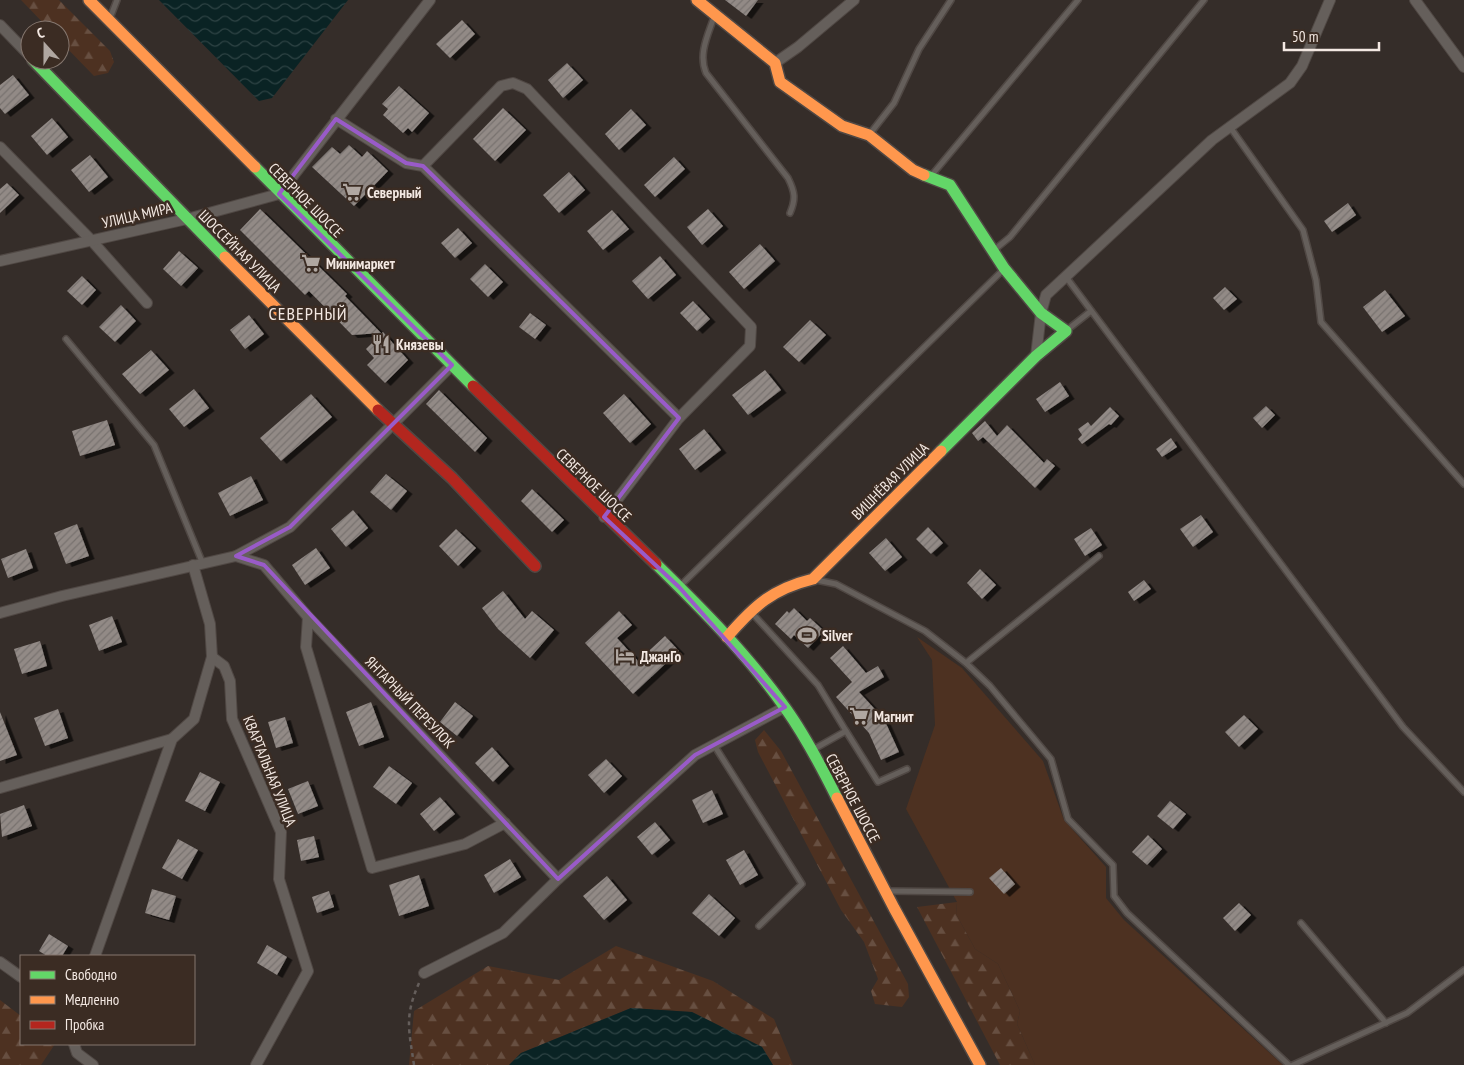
<svg xmlns="http://www.w3.org/2000/svg" width="1464" height="1065" viewBox="0 0 1464 1065" font-family="'PT Sans Narrow',sans-serif">
	<style>
		.green { fill: #4d3121 }
		.forest { fill: url(#forest-firs) }
		.water { fill: url(#water-waves) }
		.building { fill: url(#building-hatch); filter: url(#shadow) }
		.lines { fill: none; stroke-linecap: round; stroke-linejoin: round }
		.lane-casing { stroke: #504844; stroke-width: 8 }
		.street-casing { stroke: #504844; stroke-width: 12 }
		.fast-casing { stroke: #504844; stroke-width: 14 }
		.slow-casing { stroke: #504844; stroke-width: 14 }
		.jam-casing { stroke: #504844; stroke-width: 14 }
		.path { stroke: #655e5b; stroke-width: 2.5; stroke-dasharray: 4 4; stroke-linecap: butt }
		.lane { stroke: #655f5b; stroke-width: 5 }
		.street { stroke: #655f5b; stroke-width: 10 }
		.fast { stroke: #63d668; stroke-width: 11 }
		.slow { stroke: #ff974d; stroke-width: 11 }
		.jam { stroke: #b3261e; stroke-width: 11 }
		.marked { fill: none; stroke: #995bc8; stroke-width: 4; stroke-linejoin: round }
		.labels { text-anchor: middle; dominant-baseline: central; stroke-width: 5; stroke-linejoin: round; paint-order: stroke }
		.poi-label { font-size: 15px; font-weight: bold; fill: #f3e8e2; stroke: #3b2c23; text-anchor: start }
		.street-label { font-size: 15px; fill: #f3e8e2; stroke: #3b2c23 }
		.quarter-label { font-size: 18px; letter-spacing: 1px; fill: #f3e8e2; stroke: #3b2c23 }
	</style>
	<defs>
		<pattern id="forest-firs" width="22" height="20" patternUnits="userSpaceOnUse" patternTransform="scale(1.25)"><rect width="22" height="20" fill="#4d3121"/><path d="M5 1l3.5 6h-7zM16 11l3.5 6h-7z" fill="#674f41"/></pattern>
		<pattern id="water-waves" width="16" height="10" patternUnits="userSpaceOnUse" patternTransform="scale(1.25)"><rect width="16" height="10" fill="#0a2324"/><path d="M0 5q4-4 8 0t8 0" fill="none" stroke="#2e4344"/></pattern>
		<pattern id="building-hatch" width="6" height="6" patternUnits="userSpaceOnUse" patternTransform="scale(1.25)"><rect width="6" height="6" fill="#928a86"/><path d="M-1 1l2-2M0 6l6-6M5 7l2-2" fill="none" stroke="#78726f"/></pattern>
		<filter id="shadow"><feDropShadow dx="5.5" dy="3" stdDeviation="0" flood-color="#0009"/></filter>
	</defs>
	<rect width="100%" height="100%" fill="#352d29"/>
	<path class="green" d="M917 637 962 668 1043 761 1064 820 1106 867V898L1124 920 1283 1065H1035L1017 1024 1020 1011 998 964 975 949 956 914 957 902 906 809 935 725 932 660Z"/>
	<g class="forest">
		<path d="M21 0H59L110 51 114 62 108 73 94 76 60 41V30H50Z"/>
		<path d="M764 730 781 751 908 984 909 997 902 1007 875 1004 871 991 878 979 864 942 841 910 758 752 755 740Z"/>
		<path d="M957 902 956 914 975 949 998 964 1020 1011 1017 1024 1035 1065H1000L917 907Z"/>
		<path d="M616 946 713 981 774 1019 793 1065H773L762 1047 692 1012 631 1008 521 1053 509 1065H409L414 1011 488 966 559 980Z"/>
		<path d="M0 1000 21 1016V1044H55L41 1065H0Z"/>
	</g>
	<g class="water">
		<path d="M159 0H348L272 98 259 101Z"/>
		<path d="M631 1008 692 1012 762 1047 773 1065H509L521 1053Z"/>
	</g>
	<g class="building">
		<path d="M725 0H758L746 16Z"/>
		<path d="M462 20 475 34 450 58 436 44Z"/>
		<path d="M567 63 583 80 563 98 548 80Z"/>
		<path d="M13 75 29 95 5 114 0 108V85Z"/>
		<path d="M399 86 429 113 412 132 408 128 403 133 383 115 388 109 382 104Z"/>
		<path d="M503 108 526 130 495 161 473 139Z"/>
		<path d="M631 109 646 125 619 150 605 134Z"/>
		<path d="M52 118 68 137 47 155 31 136Z"/>
		<path d="M349 145 362 157 367 151 388 171 354 206 312 167 332 147 340 154Z"/>
		<path d="M90 155 108 177 89 192 71 170Z"/>
		<path d="M674 157 685 169 655 197 644 185Z"/>
		<path d="M569 172 585 190 559 213 543 195Z"/>
		<path d="M7 183 19 195 0 213V189Z"/>
		<path d="M1348 203 1356 215 1332 232 1324 221Z"/>
		<path d="M260 209 347 294 345 296 381 333 352 335 309 291 305 295 240 230Z"/>
		<path d="M708 209 723 226 702 245 687 227Z"/>
		<path d="M612 210 629 229 603 250 587 231Z"/>
		<path d="M458 228 472 243 455 258 441 243Z"/>
		<path d="M760 244 775 261 744 289 729 272Z"/>
		<path d="M179 251 198 268 181 286 163 269Z"/>
		<path d="M660 256 676 275 648 299 632 281Z"/>
		<path d="M485 264 503 282 488 297 470 279Z"/>
		<path d="M82 276 96 290 82 305 67 291Z"/>
		<path d="M1225 287 1237 299 1224 310 1213 298Z"/>
		<path d="M1385 290 1405 316 1382 332 1363 307Z"/>
		<path d="M693 301 710 319 697 331 680 313Z"/>
		<path d="M121 305 136 321 115 342 99 327Z"/>
		<path d="M530 313 546 325 535 339 519 327Z"/>
		<path d="M249 315 264 334 245 349 230 330Z"/>
		<path d="M810 320 826 335 799 362 783 347Z"/>
		<path d="M383 332 408 360 385 383 367 365 374 358 366 349Z"/>
		<path d="M151 350 169 370 140 394 122 374Z"/>
		<path d="M765 370 781 390 748 415 732 395Z"/>
		<path d="M1060 382 1069 396 1045 412 1036 399Z"/>
		<path d="M194 389 209 408 184 427 169 409Z"/>
		<path d="M439 390 487 438 475 452 426 404Z"/>
		<path d="M311 394 332 417 281 461 260 438Z"/>
		<path d="M624 394 651 424 630 443 603 413Z"/>
		<path d="M1266 406 1275 415 1262 428 1253 418Z"/>
		<path d="M1110 407 1119 416 1111 425 1109 424 1082 444 1078 439 1082 435 1078 429 1088 422 1091 426Z"/>
		<path d="M107 420 115 445 80 456 72 431Z"/>
		<path d="M985 421 997 436 1007 425 1044 463 1047 459 1055 466 1035 488 983 437 978 441 972 433Z"/>
		<path d="M704 429 721 450 695 470 679 449Z"/>
		<path d="M1171 438 1177 447 1162 457 1156 449Z"/>
		<path d="M386 474 407 491 391 510 370 492Z"/>
		<path d="M251 476 263 500 230 516 218 493Z"/>
		<path d="M532 489 564 520 552 532 521 501Z"/>
		<path d="M353 510 368 528 346 547 331 529Z"/>
		<path d="M1201 515 1213 532 1193 547 1180 529Z"/>
		<path d="M77 524 89 556 66 564 54 533Z"/>
		<path d="M928 527 943 543 931 554 916 539Z"/>
		<path d="M1091 528 1102 545 1085 556 1074 539Z"/>
		<path d="M456 529 476 548 458 566 439 546Z"/>
		<path d="M886 538 902 557 885 571 869 553Z"/>
		<path d="M316 548 330 568 305 585 292 565Z"/>
		<path d="M26 549 33 568 8 578 1 559Z"/>
		<path d="M980 569 996 585 982 599 967 583Z"/>
		<path d="M1144 580 1151 589 1134 601 1128 592Z"/>
		<path d="M503 591 525 619 532 611 554 630 530 658 498 629 482 608Z"/>
		<path d="M794 608 807 621 810 618 824 631 808 648 794 635 791 639 775 624 787 611 789 613Z"/>
		<path d="M619 611 632 625 617 638 638 661 665 636 679 651 633 694 585 643Z"/>
		<path d="M112 616 122 642 99 651 89 625Z"/>
		<path d="M40 641 47 666 22 674 14 649Z"/>
		<path d="M843 646 866 673 878 666 884 677 859 692 884 719 899 752 881 760 869 733 836 697 852 682 830 658Z"/>
		<path d="M371 702 384 737 359 746 346 712Z"/>
		<path d="M455 702 473 716 457 736 440 722Z"/>
		<path d="M58 709 68 738 45 746 34 718Z"/>
		<path d="M0 712 17 755 0 761Z"/>
		<path d="M1244 715 1258 729 1239 747 1225 732Z"/>
		<path d="M285 717 293 743 276 748 268 722Z"/>
		<path d="M492 747 509 766 493 782 475 763Z"/>
		<path d="M606 759 622 776 604 793 588 775Z"/>
		<path d="M389 766 412 783 396 804 373 787Z"/>
		<path d="M200 772 220 782 205 811 185 801Z"/>
		<path d="M308 781 318 806 298 814 288 789Z"/>
		<path d="M712 790 723 814 703 823 692 800Z"/>
		<path d="M440 797 455 814 434 831 420 814Z"/>
		<path d="M1170 801 1186 814 1173 829 1157 816Z"/>
		<path d="M24 805 32 826 2 837 0 814Z"/>
		<path d="M655 822 670 840 652 855 637 837Z"/>
		<path d="M1148 835 1162 849 1147 865 1132 852Z"/>
		<path d="M314 836 319 857 301 861 297 840Z"/>
		<path d="M178 839 198 850 182 879 162 868Z"/>
		<path d="M744 850 758 875 740 885 726 860Z"/>
		<path d="M510 859 521 877 494 893 484 875Z"/>
		<path d="M1001 868 1015 884 1004 894 989 878Z"/>
		<path d="M419 875 429 906 399 916 389 885Z"/>
		<path d="M607 876 627 900 604 920 583 896Z"/>
		<path d="M152 889 176 896 169 920 145 913Z"/>
		<path d="M329 891 334 907 317 913 312 897Z"/>
		<path d="M709 894 735 918 719 936 692 913Z"/>
		<path d="M1239 903 1251 915 1235 931 1223 918Z"/>
		<path d="M49 934 68 946 62 956H47L39 951Z"/>
		<path d="M267 945 287 957 277 975 257 963Z"/>
	</g>
	<g class="lines">
		<g class="lane-casing">
			<g id="lane">
				<path d="M714 17C708 35 698 54 706 73L788 178C795 192 796 199 790 213"/>
				<path d="M110 18 117 0"/>
				<path d="M1230 127 1303 230 1316 280 1321 322 1464 484"/>
				<path d="M869 135 894 103 919 49 951 0"/>
				<path d="M931 176 1078 0"/>
				<path d="M993 251 1010 237 1204 0"/>
				<path d="M1066 277 1403 727 1464 792"/>
				<path d="M1067 330 1091 311"/>
				<path d="M66 339 154 445 203 564"/>
				<path d="M816 580 836 584 925 631 966 663 990 686 1051 759 1068 819 1113 865 1114 896 1127 913 1289 1065"/>
				<path d="M680 586 1004 269"/>
				<path d="M752 613 818 685 846 731"/>
				<path d="M966 663 1099 556"/>
				<path d="M714 745 802 884 759 926"/>
				<path d="M814 749 846 731 878 782 907 769"/>
				<path d="M887 891 970 892"/>
				<path d="M1301 923 1386 1023"/>
				<path d="M1293 1065 1407 1013 1464 970"/>
			</g>
		</g>
		<g class="street-casing">
			<g id="street">
				<path d="M1415 0 1464 67"/>
				<path d="M0 25 30 56"/>
				<path d="M775 63 798 47 854 0"/>
				<path d="M336 119 406 163 423 166 679 418 604 517"/>
				<path d="M0 147 92 241 147 303"/>
				<path d="M423 166 501 86 513 83 527 89 751 327 750 346 679 418"/>
				<path d="M0 261 187 219 279 194 430 0"/>
				<path d="M1036 356 1041 313 1046 295 1212 140 1290 83 1302 66 1330 0"/>
				<path d="M236 556 264 565 308 617 558 879"/>
				<path d="M0 613 62 596 236 556 290 527 452 365"/>
				<path d="M308 617 306 647 372 868 465 844 505 823"/>
				<path d="M212 657 224 666 230 681 232 719 281 832 279 879 308 971 256 1065"/>
				<path d="M0 788 172 739"/>
				<path d="M95 956 172 739 194 719 212 657 210 624 193 565"/>
				<path d="M0 962 21 977"/>
				<path d="M424 973 503 933 558 879 695 755 785 707"/>
				<path d="M74 1044 77 1053 93 1065"/>
			</g>
		</g>
		<g class="fast-casing">
			<g id="fast">
				<path d="M33 60 225 257"/>
				<path d="M255 167 473 386"/>
				<path d="M924 175 950 185 1004 268 1041 313 1066 331 1036 356 941 451"/>
				<path d="M656 564C702 609 749 656 786 709 806 737 822 768 837 798"/>
			</g>
		</g>
		<g class="slow-casing">
			<g id="slow">
				<path d="M89 0 255 167"/>
				<path d="M697 0 775 63 780 82 842 126 869 135 913 170 924 175"/>
				<path d="M225 257 378 410"/>
				<path d="M727 637C754 606 772 589 813 579L941 451"/>
				<path d="M837 798 894 908 980 1065"/>
			</g>
		</g>
		<g class="jam-casing">
			<g id="jam">
				<path d="M473 386 656 564"/>
				<path d="M378 410 452 478 535 566"/>
			</g>
		</g>
		<path class="path" d="M414 1065C409 1030 404 1017 419 983"/>
		<use href="#lane" class="lane"/>
		<use href="#street" class="street"/>
		<use href="#fast" class="fast"/>
		<use href="#slow" class="slow"/>
		<use href="#jam" class="jam"/>
	</g>
	<path class="marked" d="M336 119 406 163 423 166 679 418 604 517 679 587 785 707 695 755 558 879 264 565 236 556 290 527 452 365 279 194Z"/>
	<defs>
		<g id="supermarket-bare" transform="scale(1.5)"><path d="M-6-5.5h2.5l.6 2H6L4.5 2H-2.5L-4.4-4H-6ZM-1.5 3.2a1.3 1.3 0 1 0 .1 0ZM3 3.2a1.3 1.3 0 1 0 .1 0Z" fill="#b0a7a1" stroke="#3b2c23" stroke-width="2.5" paint-order="stroke"/></g>
		<g id="restaurant-bare" transform="scale(1.5)"><path d="M-5-6h1v4h1v-4h1v4h1v-4h1v5L-1.5 .5V6h-2V.5L-5-1ZM5-6V6H3V1.5H1.5Q1.5-4 5-6Z" fill="#b0a7a1" stroke="#3b2c23" stroke-width="2.5" paint-order="stroke"/></g>
		<g id="stadium-bare" transform="scale(1.5)"><path d="M0-5a6.5 5 0 1 0 0 10a6.5 5 0 1 0 0-10ZM-3.5-1.8h7v3.6h-7Z" fill="#b0a7a1" stroke="#3b2c23" stroke-width="2.5" paint-order="stroke"/></g>
		<g id="hotel-bare" transform="scale(1.5)"><path d="M-6-4.5h1.5V1H6V5H4.5V3h-9V5H-6ZM-4 0a1.8 1.8 0 1 1 3.6 0ZM.5 0V-2.5h3Q6-2.5 6 0Z" fill="#b0a7a1" stroke="#3b2c23" stroke-width="2.5" paint-order="stroke"/></g>
	</defs>
	<g fill-rule="evenodd">
		<use href="#supermarket-bare" x="352" y="192"/>
		<use href="#supermarket-bare" x="311" y="263"/>
		<use href="#restaurant-bare" x="381" y="344"/>
		<use href="#stadium-bare" x="807" y="635"/>
		<use href="#hotel-bare" x="625" y="656"/>
		<use href="#supermarket-bare" x="859" y="716"/>
	</g>
	<g class="labels">
		<g class="poi-label">
			<text x="367" y="192">Северный</text>
			<text x="326" y="263">Минимаркет</text>
			<text x="396" y="344">Князевы</text>
			<text x="822" y="635">Silver</text>
			<text x="640" y="656">ДжанГо</text>
			<text x="874" y="716">Магнит</text>
		</g>
		<g class="street-label">
			<text transform="translate(306 200) rotate(45)">СЕВЕРНОЕ ШОССЕ</text>
			<text transform="translate(137 215) rotate(-13)">УЛИЦА МИРА</text>
			<text transform="translate(240 251) rotate(45)">ШОССЕЙНАЯ УЛИЦА</text>
			<text transform="translate(890 481) rotate(-45)">ВИШНЁВАЯ УЛИЦА</text>
			<text transform="translate(594 485) rotate(44)">СЕВЕРНОЕ ШОССЕ</text>
			<text transform="translate(410 702) rotate(46)">ЯНТАРНЫЙ ПЕРЕУЛОК</text>
			<text transform="translate(270 771) rotate(68)">КВАРТАЛЬНАЯ УЛИЦА</text>
			<text transform="translate(853 798) rotate(62)">СЕВЕРНОЕ ШОССЕ</text>
		</g>
		<g class="quarter-label">
			<text x="308" y="313">СЕВЕРНЫЙ</text>
		</g>
	</g>
	<rect x="20" y="955" width="175" height="90" fill="#3b2c23" stroke="#85776f"/>
	<rect x="30" y="971" width="25" height="8" fill="#63d668" stroke="#85776f"/>
	<text x="65" y="980" font-size="15" fill="#f3e8e2">Свободно</text>
	<rect x="30" y="996" width="25" height="8" fill="#ff974d" stroke="#85776f"/>
	<text x="65" y="1005" font-size="15" fill="#f3e8e2">Медленно</text>
	<rect x="30" y="1021" width="25" height="8" fill="#b3261e" stroke="#85776f"/>
	<text x="65" y="1030" font-size="15" fill="#f3e8e2">Пробка</text>
	<g transform="translate(45 45) rotate(339)"><circle r="24" fill="#3b2c23" stroke="#85776f"/>
	<path d="M0-4L9 19L0 12L-9 19Z" fill="#b0a7a1"/>
	<text y="-8" font-size="14" font-weight="bold" text-anchor="middle" fill="#f3e8e2">С</text>
	</g>
	<path d="M1284 42v8h95v-8" fill="none" stroke="#f3e8e2" stroke-width="2.5"/>
	<text x="1292" y="42" font-size="15" fill="#f3e8e2" stroke="#3b2c23" stroke-width="4" paint-order="stroke">50 m</text>
</svg>
